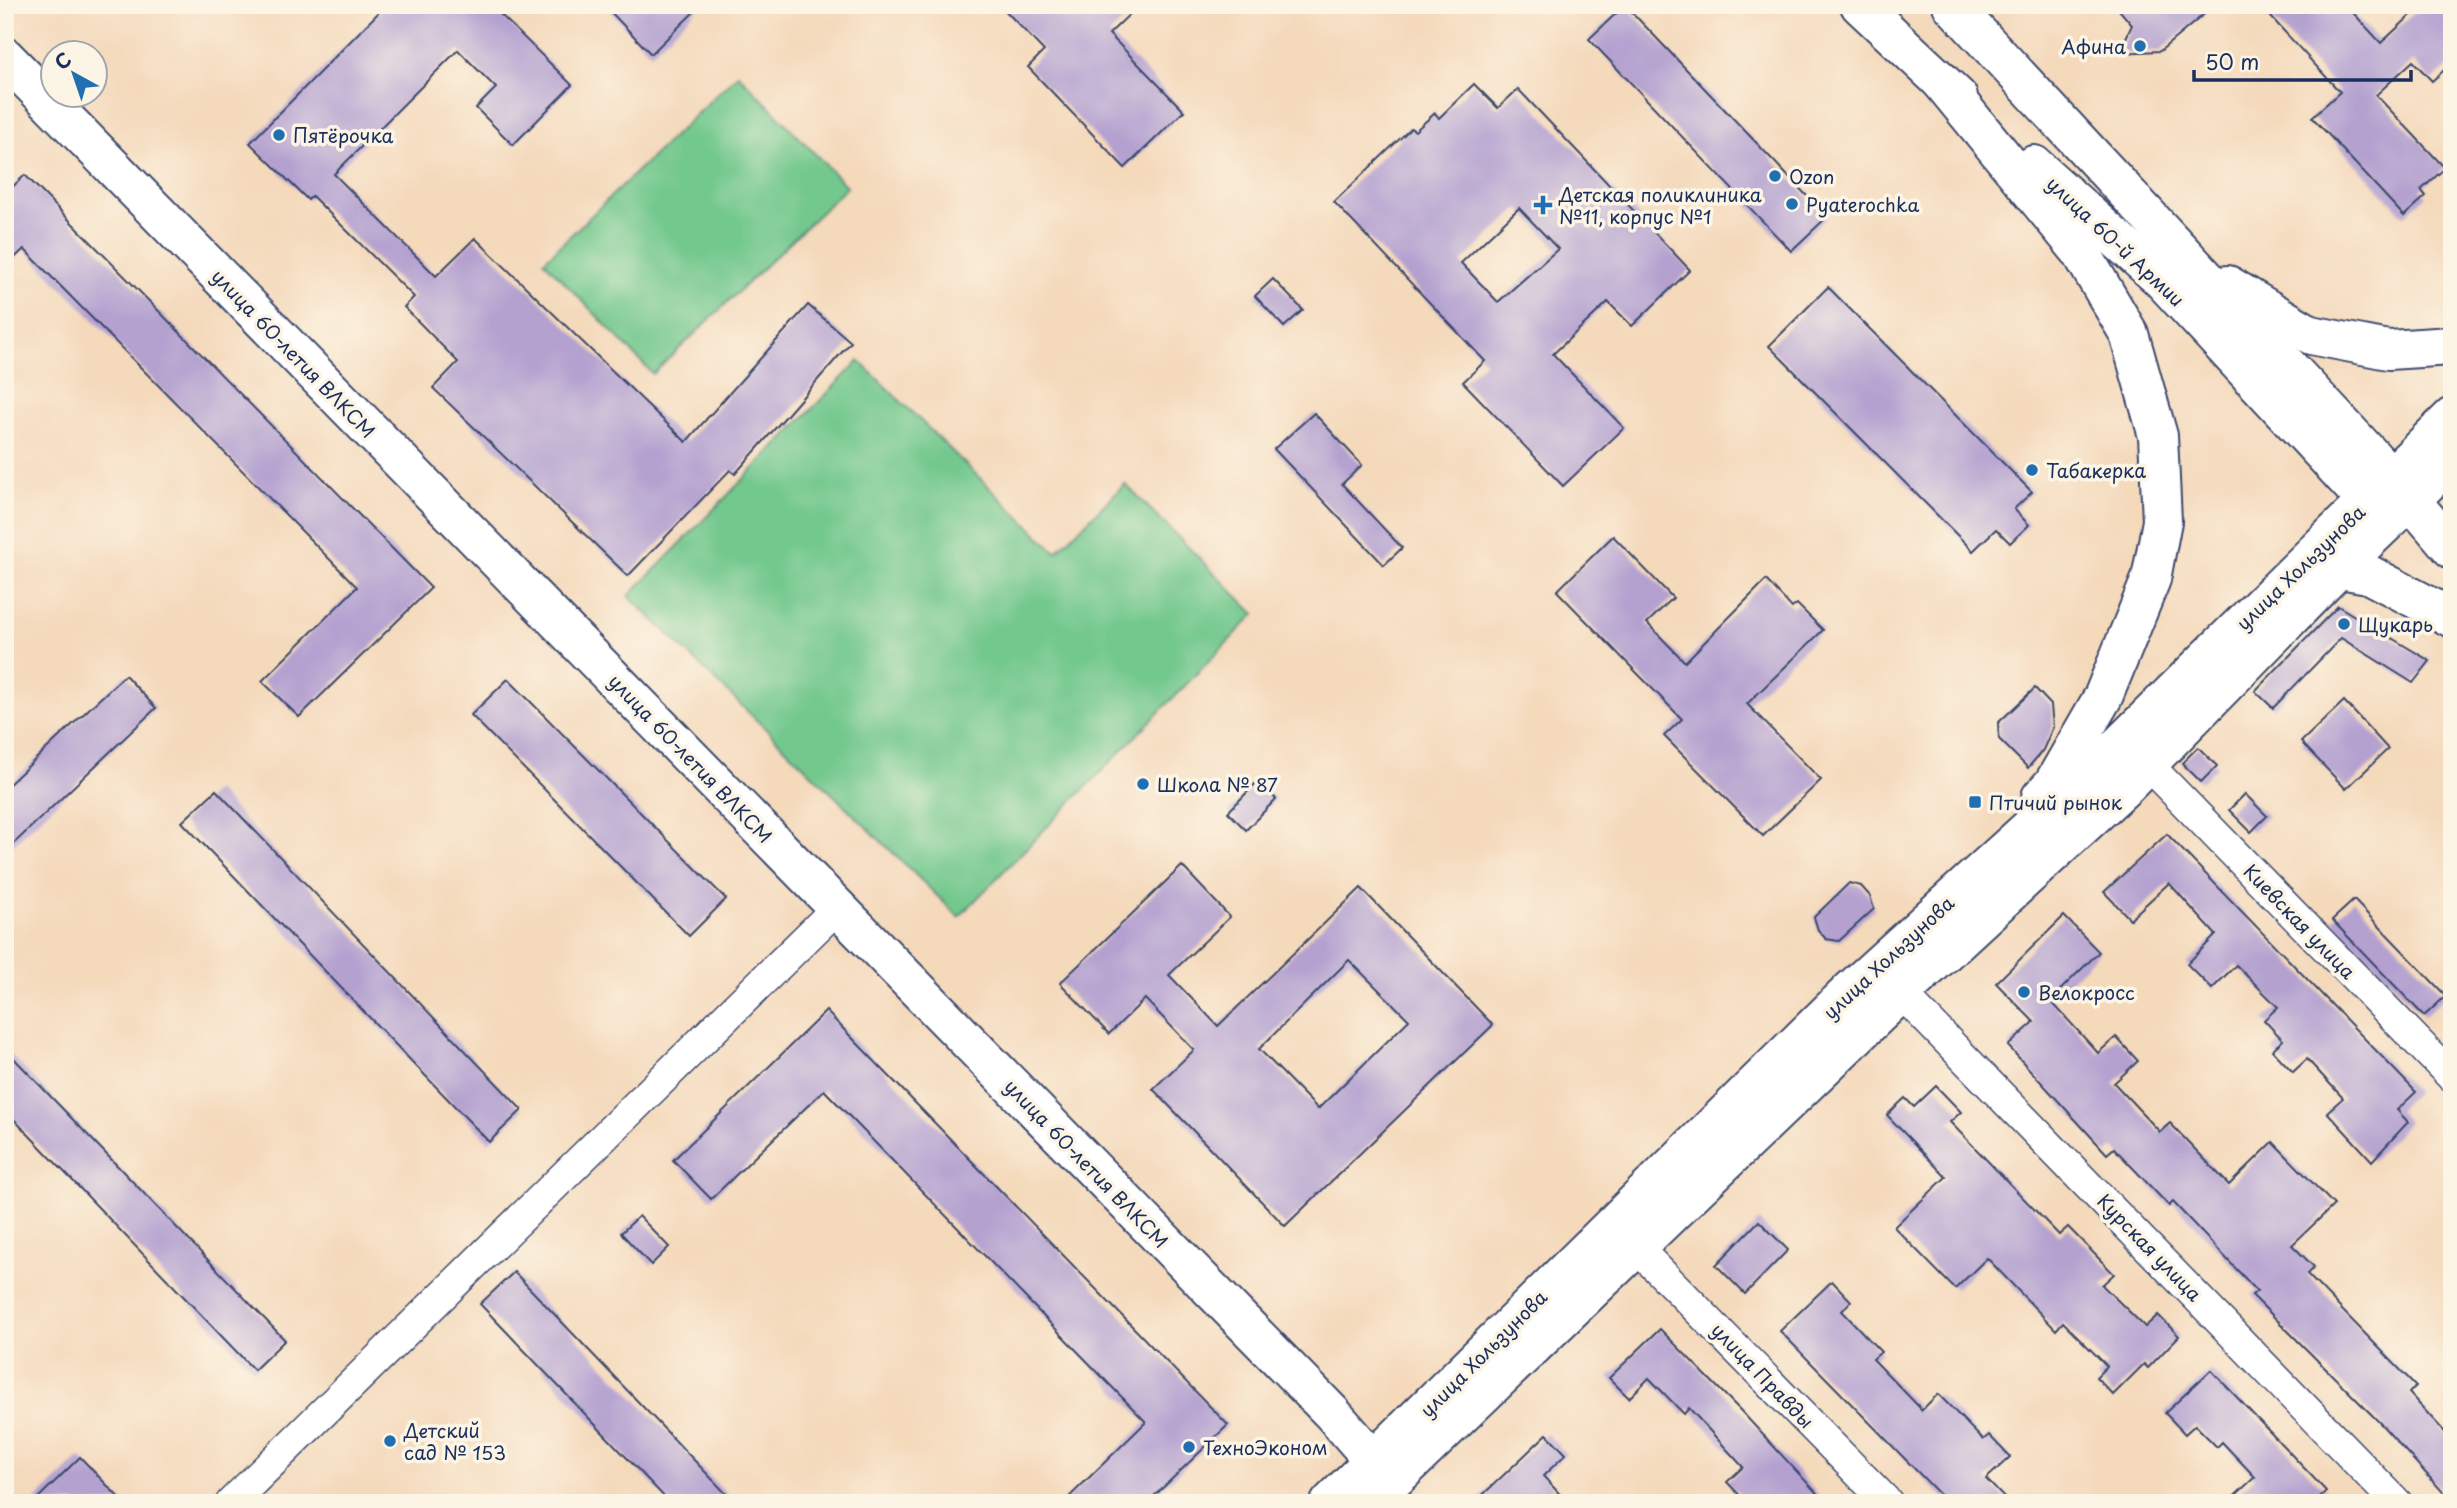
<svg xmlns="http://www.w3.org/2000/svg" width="2457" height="1508" viewBox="0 0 2457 1508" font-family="'Playpen Sans',sans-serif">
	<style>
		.green { fill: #72c88d; stroke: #467c76; stroke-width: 2 }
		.building { fill: #b4a1d0; fill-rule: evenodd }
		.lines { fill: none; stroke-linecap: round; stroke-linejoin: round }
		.street-casing { stroke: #3c486c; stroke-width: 33 }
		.secondary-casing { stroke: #3c486c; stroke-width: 42 }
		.street { stroke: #fff; stroke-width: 30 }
		.secondary { stroke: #fff; stroke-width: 38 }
		.poi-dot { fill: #1f6fb2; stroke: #fcf5e5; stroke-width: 2.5 }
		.labels { text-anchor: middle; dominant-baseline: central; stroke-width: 7; stroke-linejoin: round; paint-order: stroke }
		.poi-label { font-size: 19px; fill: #1b2f5e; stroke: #fcf5e5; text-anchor: start }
		.street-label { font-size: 19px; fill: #1b2f5e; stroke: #fcf5e5 }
	</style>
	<rect width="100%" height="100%" fill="#fcf5e5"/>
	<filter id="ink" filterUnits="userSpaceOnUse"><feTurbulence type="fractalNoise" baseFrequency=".0143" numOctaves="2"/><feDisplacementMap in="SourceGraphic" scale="14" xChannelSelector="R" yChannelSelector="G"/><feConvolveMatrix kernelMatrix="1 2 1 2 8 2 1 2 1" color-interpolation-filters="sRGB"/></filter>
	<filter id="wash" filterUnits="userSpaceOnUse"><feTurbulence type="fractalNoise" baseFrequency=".00686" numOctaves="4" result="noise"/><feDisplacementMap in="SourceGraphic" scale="28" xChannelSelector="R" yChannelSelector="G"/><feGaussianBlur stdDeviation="1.57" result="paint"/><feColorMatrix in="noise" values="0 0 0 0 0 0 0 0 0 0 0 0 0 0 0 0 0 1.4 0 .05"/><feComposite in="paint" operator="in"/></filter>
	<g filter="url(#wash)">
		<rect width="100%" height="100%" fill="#f4d9bb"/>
		<g class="green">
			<path d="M738 74 847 187 653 374 544 261Z"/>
			<path d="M859 361 1056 552 1125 484 1255 614 959 917 629 596Z"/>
		</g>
		<g id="blocks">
			<g class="building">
				<path d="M386 5H491L572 85 513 145 476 108 496 88 458 50 334 174 436 276 475 238 686 442 808 305 851 342 735 474 730 470 628 576 433 388 458 362 404 307 414 297 312 196 308 200 250 143Z"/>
				<path d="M604 5H701L651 54Z"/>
				<path d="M1000 5H1139L1109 34 1184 111 1125 168 1028 67 1044 51Z"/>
				<path d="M1625 5 1827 217 1791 251 1589 39Z"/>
				<path d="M2115 5H2215L2160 51 2119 53 2132 25Z"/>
				<path d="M2284 5H2346L2381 43 2422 5H2452V63L2432 81 2413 61 2376 95 2445 168 2421 190 2426 196 2404 216 2312 117 2340 92 2271 17Z"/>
				<path d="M1474 84 1498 108 1518 89 1690 270 1632 326 1608 302 1553 354 1624 428 1563 486 1463 382 1485 361 1334 202 1411 128 1415 131 1435 113 1439 118ZM1519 208 1558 249 1498 302 1461 263Z"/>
				<path d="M25 175 431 588 299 717 262 681 357 587 24 249 5 267V194Z"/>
				<path d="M1273 279 1303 310 1284 327 1255 296Z"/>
				<path d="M1828 287 2032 492 2014 509 2029 525 2010 543 1996 529 1973 551 1769 346Z"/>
				<path d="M1314 413 1362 465 1342 484 1402 548 1384 565 1274 449Z"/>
				<path d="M1613 536 1673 598 1647 623 1685 662 1766 580 1792 608 1797 604 1823 630 1747 704 1821 780 1763 836 1664 736 1682 719 1557 591Z"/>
				<path d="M2338 606 2430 661 2413 683 2341 638 2273 708 2255 691Z"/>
				<path d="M125 675 156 708 5 852V788Z"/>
				<path d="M508 679 726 899 689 936 471 715Z"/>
				<path d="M2035 688 2051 705 2053 727 2043 750 2028 768 1999 739 1998 723Z"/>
				<path d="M2344 701 2388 749 2346 789 2301 742Z"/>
				<path d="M2198 747 2217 766 2201 782 2182 763Z"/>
				<path d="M1258 781 1276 799 1246 830 1228 812Z"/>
				<path d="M216 790 522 1110 489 1142 182 822Z"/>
				<path d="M2245 794 2267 816 2251 832 2229 810Z"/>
				<path d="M2167 834 2416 1092 2397 1110 2408 1122 2372 1161 2327 1112 2343 1098 2307 1059 2293 1072 2272 1050 2283 1040 2264 1020 2278 1007 2236 965 2212 989 2187 964 2216 935 2169 883 2130 919 2104 892Z"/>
				<path d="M1182 866 1230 917 1169 975 1218 1026 1361 888 1493 1025 1285 1226 1153 1089 1194 1050 1145 999 1109 1034 1060 983ZM1349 960 1409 1020 1318 1109 1259 1049Z"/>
				<path d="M1849 883 1861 886 1870 896 1874 909 1839 941 1826 939 1818 930 1814 917Z"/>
				<path d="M2354 900 2446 996 2424 1016 2332 920Z"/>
				<path d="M2064 916 2099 952 2050 1000 2098 1053 2116 1037 2138 1061 2114 1083 2160 1132 2170 1123 2229 1185 2273 1142 2334 1205 2292 1245 2314 1267 2307 1274 2416 1386 2409 1393 2452 1440V1502L2379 1422 2252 1295 2257 1291 2173 1202 2169 1206 2114 1148 2107 1154 2008 1046 2034 1022 1996 983Z"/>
				<path d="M826 1011 1228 1425 1147 1503H1063L1146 1422 824 1090 711 1199 673 1160Z"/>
				<path d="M5 1049 285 1340 254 1370 5 1110Z"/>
				<path d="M1936 1086 1961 1112 1950 1122 2059 1235 2068 1227 2114 1274 2102 1285 2145 1327 2158 1315 2179 1336 2148 1368 2144 1364 2113 1395 2096 1377 2107 1366 2063 1322 2056 1330 1987 1258 1955 1289 1894 1227 1946 1177 1887 1115 1905 1098 1914 1107Z"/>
				<path d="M639 1216 669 1247 651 1265 621 1233Z"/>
				<path d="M1759 1221 1788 1250 1745 1294 1716 1265Z"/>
				<path d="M514 1272 735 1503H670L480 1304Z"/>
				<path d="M1832 1281 1851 1301 1842 1311 1881 1352 1873 1359 1922 1410 1938 1394 1983 1440 1989 1435 2010 1457 1986 1479 2009 1503H1948L1780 1331Z"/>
				<path d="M1660 1329 1741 1411 1826 1503H1747L1727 1482 1743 1467 1689 1408 1684 1414 1649 1378 1629 1398 1609 1378Z"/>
				<path d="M2211 1370 2326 1491 2314 1503H2227L2255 1477 2222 1442 2217 1447 2195 1425 2185 1434 2165 1413Z"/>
				<path d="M1547 1434 1566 1454 1543 1476 1568 1503H1474Z"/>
				<path d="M80 1457 124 1503H33Z"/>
			</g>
		</g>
	</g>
	<g filter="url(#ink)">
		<use href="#blocks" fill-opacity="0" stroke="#3c486c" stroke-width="2"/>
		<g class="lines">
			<g class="street-casing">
				<g id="street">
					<path d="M2148 765 2452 1077"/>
					<path d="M1901 993 2397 1503"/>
					<path d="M1637 1248 1888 1503"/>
					<path d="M231 1503 837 908"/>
				</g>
			</g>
			<g class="secondary-casing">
				<g id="secondary">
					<path d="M1860 5 1958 97"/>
					<path d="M1952 5 2391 477 2452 549"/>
					<path d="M5 57 1332 1413 1374 1461"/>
					<path d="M1940 80 2081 252 2129 334 2158 436 2162 521 2151 579 2103 697 2053 784 2041 797"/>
					<path d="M2034 165 2162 280 2385 521"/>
					<path d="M2228 285 2311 335 2388 350 2452 346"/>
					<path d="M2320 565 2368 574 2452 618"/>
					<path d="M1330 1503 1852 989 2103 761 2452 417"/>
					<path d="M1370 1503 1901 993 2127 785 2338 569 2452 460"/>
				</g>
			</g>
			<use href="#street" class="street"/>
			<use href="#secondary" class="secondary"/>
		</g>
	</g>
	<g class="poi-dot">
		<circle cx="2140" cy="46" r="7"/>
		<circle cx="279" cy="135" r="7"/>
		<circle cx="1775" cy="176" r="7"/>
		<circle cx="1792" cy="204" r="7"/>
		<path d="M1539.5 194.5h7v7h7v7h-7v7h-7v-7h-7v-7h7z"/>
		<circle cx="2032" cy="470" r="7"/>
		<circle cx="2344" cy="624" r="7"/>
		<circle cx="1143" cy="784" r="7"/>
		<rect x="1968" y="795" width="14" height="14" rx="3.5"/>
		<circle cx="2024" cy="992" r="7"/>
		<circle cx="390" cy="1441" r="7"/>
		<circle cx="1189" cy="1447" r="7"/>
	</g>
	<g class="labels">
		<g class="poi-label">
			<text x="2126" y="46" text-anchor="end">Афина</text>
			<text x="293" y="135">Пятёрочка</text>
			<text x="1789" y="176">Ozon</text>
			<text x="1559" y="194">Детская поликлиника<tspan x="1559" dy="22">№11, корпус №1</tspan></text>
			<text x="1806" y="204">Pyaterochka</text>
			<text x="2046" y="470">Табакерка</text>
			<text x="2358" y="624">Щукарь</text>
			<text x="1157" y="784">Школа № 87</text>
			<text x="1989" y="802">Птичий рынок</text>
			<text x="2038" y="992">Велокросс</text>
			<text x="404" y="1430">Детский<tspan x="404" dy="22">сад № 153</tspan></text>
			<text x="1203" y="1447">ТехноЭконом</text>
		</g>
		<g class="street-label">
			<text transform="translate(2116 241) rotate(43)">улица 60-й Армии</text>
			<text transform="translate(294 353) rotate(46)">улица 60-летия ВЛКСМ</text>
			<text transform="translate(2300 567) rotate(-44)">улица Хользунова</text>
			<text transform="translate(691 758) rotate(46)">улица 60-летия ВЛКСМ</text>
			<text transform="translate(2300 921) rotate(46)">Киевская улица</text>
			<text transform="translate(1888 957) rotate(-43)">улица Хользунова</text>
			<text transform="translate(1087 1163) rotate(46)">улица 60-летия ВЛКСМ</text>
			<text transform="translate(2150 1247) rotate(46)">Курская улица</text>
			<text transform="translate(1483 1353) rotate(-45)">улица Хользунова</text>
			<text transform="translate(1763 1375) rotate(46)">улица Правды</text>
		</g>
	</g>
	<rect width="2457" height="1508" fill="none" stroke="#fcf5e5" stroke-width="28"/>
	<g transform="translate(74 74) rotate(320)"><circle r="33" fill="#fcf5e5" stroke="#a2a6af" stroke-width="2"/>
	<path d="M0-5L12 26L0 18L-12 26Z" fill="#1f6fb2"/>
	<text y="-10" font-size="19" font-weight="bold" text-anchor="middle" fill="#1b2f5e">С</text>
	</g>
	<path d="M2194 70v10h217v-10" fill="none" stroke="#1b2f5e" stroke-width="3.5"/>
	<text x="2205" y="70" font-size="21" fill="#1b2f5e" stroke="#fcf5e5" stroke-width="5" paint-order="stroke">50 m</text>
</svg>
